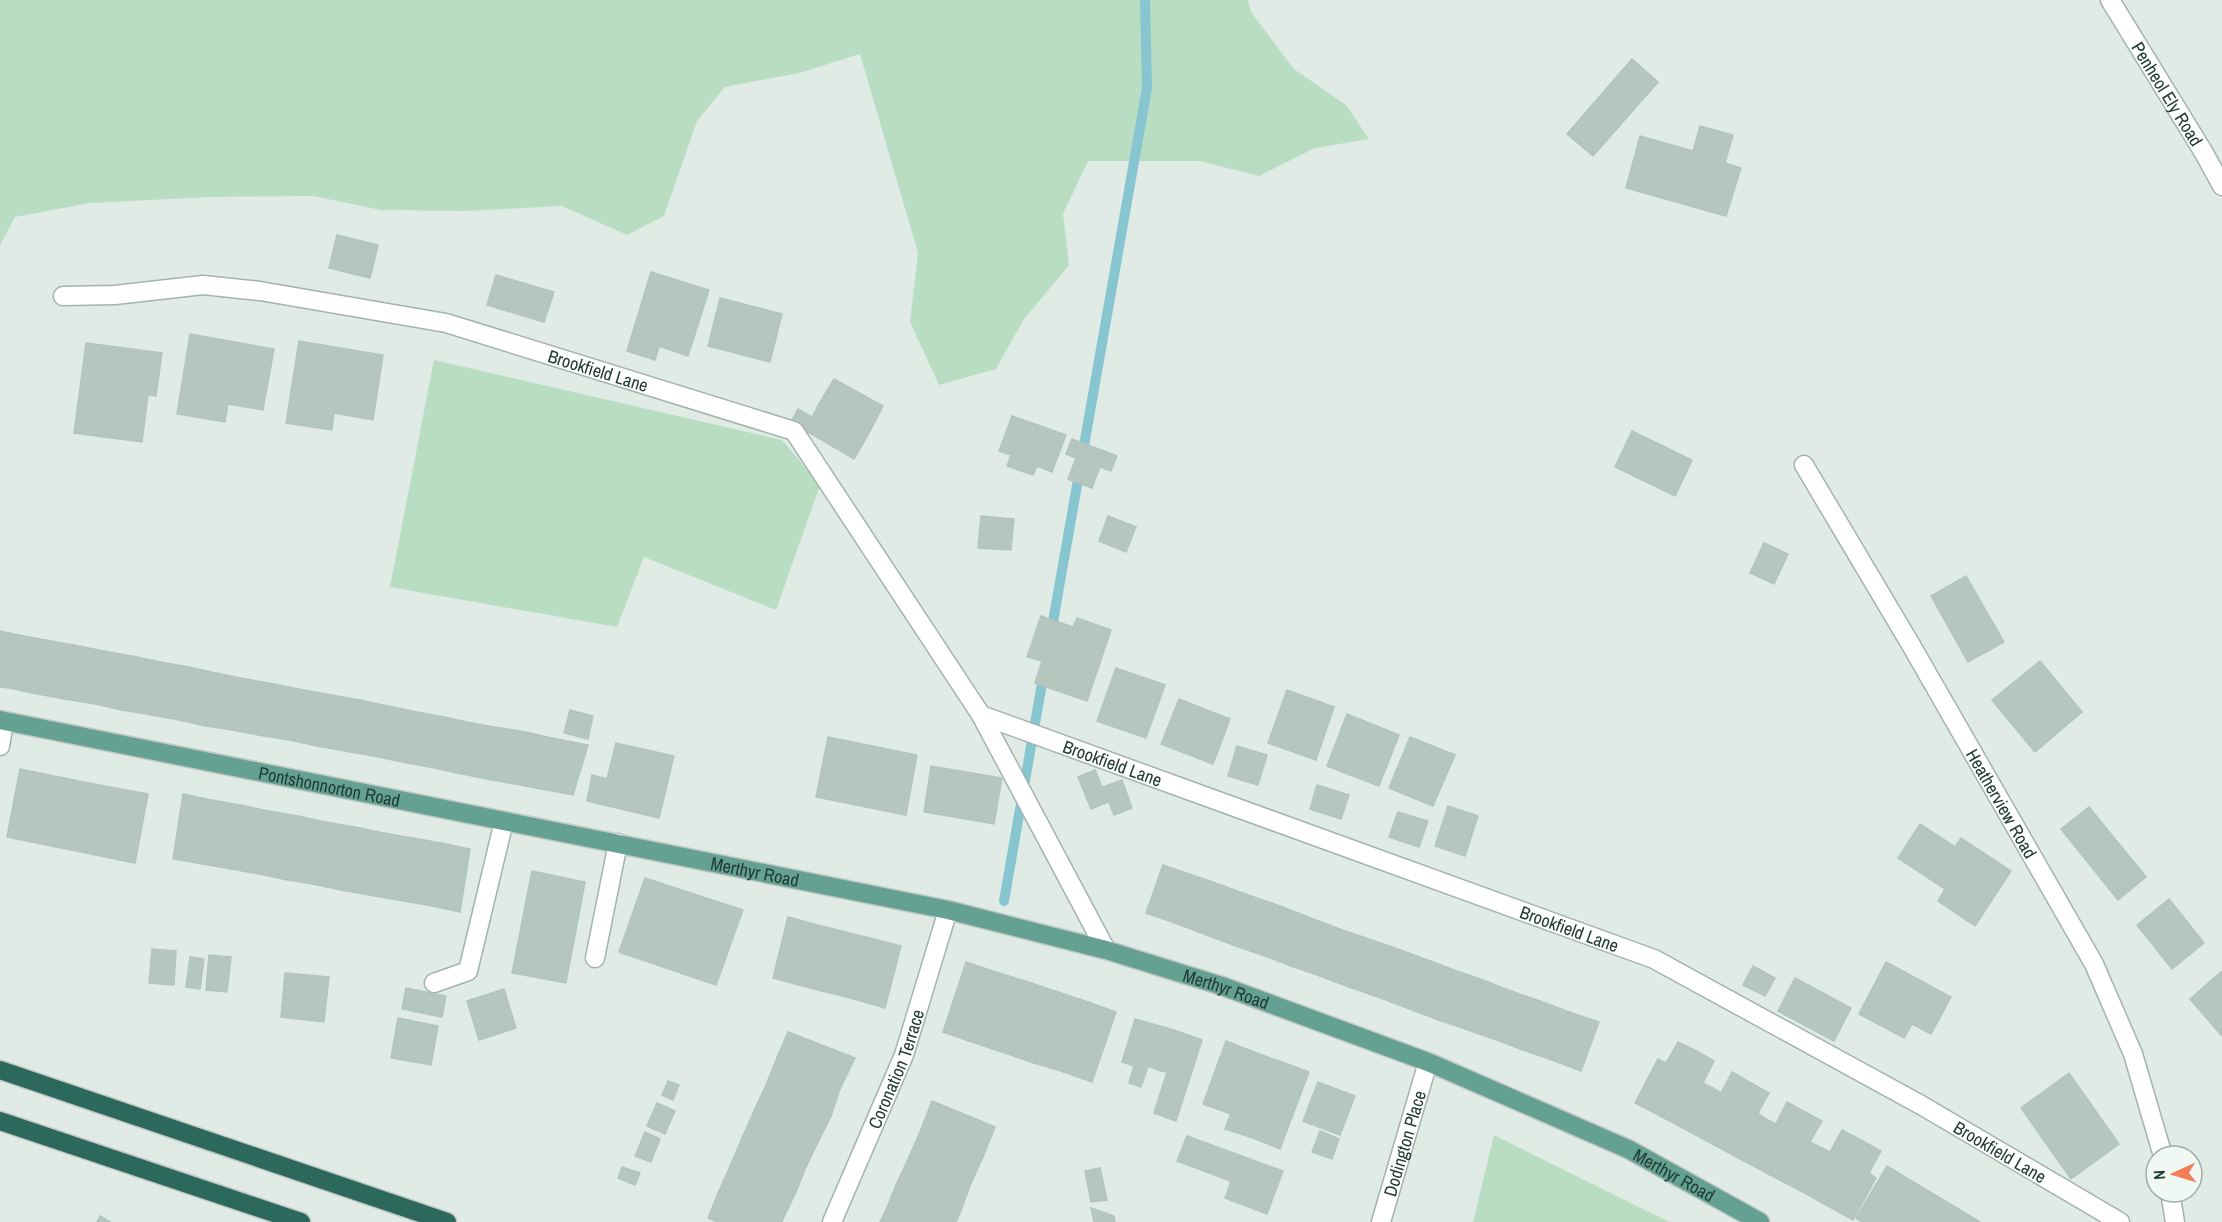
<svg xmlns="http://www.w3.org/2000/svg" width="2222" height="1222" viewBox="0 0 2222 1222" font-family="'Archivo Narrow',sans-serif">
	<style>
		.green { fill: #b9ddc2 }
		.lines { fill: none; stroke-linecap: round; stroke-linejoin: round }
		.stream { stroke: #87c5d1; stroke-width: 10 }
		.building { fill: #b5c6bf; stroke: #b2c5bd; stroke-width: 1.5 }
		.lane-casing { stroke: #a3b3ad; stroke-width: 21 }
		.street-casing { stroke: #a3b3ad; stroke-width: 21 }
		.primary-casing { stroke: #c1c8c6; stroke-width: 21 }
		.highway-casing { stroke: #c1c8c6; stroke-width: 21 }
		.lane { stroke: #fff; stroke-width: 18 }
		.street { stroke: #fff; stroke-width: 18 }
		.primary { stroke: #64a192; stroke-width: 18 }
		.highway { stroke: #2c685c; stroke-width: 18 }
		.labels { text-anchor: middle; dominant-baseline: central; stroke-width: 4.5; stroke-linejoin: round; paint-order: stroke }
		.street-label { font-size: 18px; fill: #213b34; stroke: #f0f8f4 }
	</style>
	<rect width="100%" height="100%" fill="#e0ebe6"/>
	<g class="green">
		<path d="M0 0H1248L1251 12 1294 69 1346 105 1369 139 1315 148 1259 176 1199 161H1088L1063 214 1069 265 1024 319 996 369 939 385 910 322 918 253 860 54 799 73 725 87 697 121 664 216 627 235 562 206 465 211 381 210 313 196 210 197 90 203 15 217 0 245Z"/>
		<path d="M434 360 782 440 820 485 776 610 644 557 617 627 390 587Z"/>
		<path d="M1494 1135 1669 1222H1473Z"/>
	</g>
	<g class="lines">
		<g class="stream">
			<path d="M1051 633 1147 88 1145 0"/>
			<path d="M1004 901 1044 672"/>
		</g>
	</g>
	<g class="building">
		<path d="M1632 59 1658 82 1593 156 1567 134Z"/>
		<path d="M1700 126 1733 135 1725 163 1741 168 1726 216 1626 188 1640 136 1693 151Z"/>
		<path d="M337 235 378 245 370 278 329 268Z"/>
		<path d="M651 272 709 290 688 356 659 346 655 360 627 351Z"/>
		<path d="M496 275 554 292 544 322 487 305Z"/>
		<path d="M720 298 782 314 770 362 708 346Z"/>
		<path d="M190 334 274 349 263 410 228 404 225 422 177 414Z"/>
		<path d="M299 341 383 355 373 420 334 413 332 430 286 423Z"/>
		<path d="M86 343 162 353 156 396 148 395 142 442 74 433Z"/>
		<path d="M834 379 883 406 869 433 819 404Z"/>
		<path d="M819 404 869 433 854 459 791 422 798 409 812 417Z"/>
		<path d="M1012 416 1066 435 1052 472 1037 466 1033 475 1007 466 1011 455 999 451Z"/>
		<path d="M1632 431 1692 460 1675 496 1615 467Z"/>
		<path d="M1072 439 1117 456 1111 471 1100 467 1092 488 1068 479 1076 458 1066 454Z"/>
		<path d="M981 516 1014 519 1011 550 978 548Z"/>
		<path d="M1108 516 1136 527 1126 552 1099 541Z"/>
		<path d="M1764 543 1788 554 1774 584 1750 573Z"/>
		<path d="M1966 576 2004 642 1968 662 1931 596Z"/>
		<path d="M1041 616 1073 627 1077 618 1111 630 1087 701 1035 683 1042 661 1027 657Z"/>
		<path d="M0 631 19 635 9 688 0 687Z"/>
		<path d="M19 635 46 640 37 694 9 688Z"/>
		<path d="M46 640 74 645 64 699 37 694Z"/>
		<path d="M74 645 104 651 95 704 64 699Z"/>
		<path d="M104 651 132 656 122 710 95 704Z"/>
		<path d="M132 656 161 662 151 715 122 710Z"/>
		<path d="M2040 661 2082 712 2035 752 1992 700Z"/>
		<path d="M161 662 189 667 179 720 151 715Z"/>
		<path d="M189 667 216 673 206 726 179 720Z"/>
		<path d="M1116 668 1165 685 1146 738 1097 721Z"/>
		<path d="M216 673 246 679 237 731 206 726Z"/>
		<path d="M246 679 274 684 264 736 237 731Z"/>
		<path d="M274 684 304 690 294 741 264 736Z"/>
		<path d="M304 690 332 695 322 747 294 741Z"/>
		<path d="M1287 690 1334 707 1316 760 1268 743Z"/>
		<path d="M332 695 360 700 350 752 322 747Z"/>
		<path d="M1179 699 1230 719 1213 764 1161 744Z"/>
		<path d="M360 700 388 706 378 757 350 752Z"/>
		<path d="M388 706 417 712 407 763 378 757Z"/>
		<path d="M570 710 593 716 588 739 564 733Z"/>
		<path d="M417 712 444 717 434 768 407 763Z"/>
		<path d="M1347 714 1399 735 1379 786 1327 766Z"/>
		<path d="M444 717 472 723 462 774 434 768Z"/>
		<path d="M472 723 501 728 492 780 462 774Z"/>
		<path d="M501 728 526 732 515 784 492 780Z"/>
		<path d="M526 732 552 738 541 789 515 784Z"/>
		<path d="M828 737 917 755 906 815 816 797Z"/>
		<path d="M1410 737 1455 755 1433 806 1389 788Z"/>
		<path d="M552 738 588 745 573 795 541 789Z"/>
		<path d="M616 743 674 756 659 818 587 801 592 775 607 779Z"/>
		<path d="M1237 746 1267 755 1258 785 1228 776Z"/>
		<path d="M931 766 1002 778 994 824 924 812Z"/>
		<path d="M20 769 84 782 71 850 7 837Z"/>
		<path d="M1095 770 1108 802 1091 809 1078 777Z"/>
		<path d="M1122 780 1132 808 1114 815 1103 787Z"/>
		<path d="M84 782 148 794 135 863 71 850Z"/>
		<path d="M1317 785 1349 795 1341 819 1310 809Z"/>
		<path d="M183 794 212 800 202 864 173 859Z"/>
		<path d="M212 800 240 805 231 869 202 864Z"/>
		<path d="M240 805 269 811 259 874 231 869Z"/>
		<path d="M1448 806 1478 816 1465 856 1435 846Z"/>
		<path d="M2089 807 2146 877 2118 900 2061 829Z"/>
		<path d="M269 811 298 816 288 880 259 874Z"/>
		<path d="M1398 812 1428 821 1419 847 1389 837Z"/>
		<path d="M298 816 326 822 317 885 288 880Z"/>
		<path d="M326 822 355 827 346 891 317 885Z"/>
		<path d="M1920 824 1955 847 1961 838 2011 871 1975 926 1938 901 1945 889 1898 858Z"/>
		<path d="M355 827 384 833 374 896 346 891Z"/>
		<path d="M384 833 413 838 403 901 374 896Z"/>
		<path d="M413 838 441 843 432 906 403 901Z"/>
		<path d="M441 843 470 849 460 912 432 906Z"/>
		<path d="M1163 865 1192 875 1175 923 1146 913Z"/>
		<path d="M532 871 585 882 566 983 512 973Z"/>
		<path d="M1192 875 1221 885 1204 934 1175 923Z"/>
		<path d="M645 878 743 910 716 985 619 952Z"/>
		<path d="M1221 885 1251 896 1233 945 1204 934Z"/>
		<path d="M1251 896 1280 906 1262 955 1233 945Z"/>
		<path d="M2169 899 2204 943 2172 969 2137 925Z"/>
		<path d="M1280 906 1308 917 1291 966 1262 955Z"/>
		<path d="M788 917 814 924 799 985 773 978Z"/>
		<path d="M1308 917 1337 928 1320 976 1291 966Z"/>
		<path d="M814 924 842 931 826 992 799 985Z"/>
		<path d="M1337 928 1366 938 1349 987 1320 976Z"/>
		<path d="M842 931 870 938 854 999 826 992Z"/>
		<path d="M870 938 901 946 885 1008 854 999Z"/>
		<path d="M1366 938 1395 948 1378 997 1349 987Z"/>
		<path d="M1395 948 1425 959 1407 1008 1378 997Z"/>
		<path d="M152 949 176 951 174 985 149 983Z"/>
		<path d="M209 955 231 957 227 992 206 990Z"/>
		<path d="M190 957 204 959 200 989 186 987Z"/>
		<path d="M1425 959 1454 970 1436 1019 1407 1008Z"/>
		<path d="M966 962 996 972 972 1042 943 1032Z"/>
		<path d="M1886 962 1951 997 1931 1034 1912 1024 1904 1038 1859 1014Z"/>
		<path d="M1753 966 1775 978 1765 996 1743 985Z"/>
		<path d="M1454 970 1483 980 1465 1029 1436 1019Z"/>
		<path d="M2222 971V1036L2190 999Z"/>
		<path d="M996 972 1025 981 1002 1052 972 1042Z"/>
		<path d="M285 973 329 977 324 1022 281 1017Z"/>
		<path d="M1795 978 1851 1008 1834 1041 1778 1011Z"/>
		<path d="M1483 980 1511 991 1494 1039 1465 1029Z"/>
		<path d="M1025 981 1058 992 1034 1063 1002 1052Z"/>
		<path d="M406 988 446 996 442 1017 402 1009Z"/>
		<path d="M504 989 516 1028 479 1040 467 1001Z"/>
		<path d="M1511 991 1540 1001 1523 1050 1494 1039Z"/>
		<path d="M1058 992 1088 1002 1064 1072 1034 1063Z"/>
		<path d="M1540 1001 1569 1012 1552 1060 1523 1050Z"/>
		<path d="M1088 1002 1116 1012 1092 1082 1064 1072Z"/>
		<path d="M1569 1012 1599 1022 1581 1071 1552 1060Z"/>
		<path d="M398 1018 438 1026 431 1065 391 1058Z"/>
		<path d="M1135 1019 1174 1030 1161 1071 1148 1066 1141 1087 1129 1083 1134 1066 1122 1062Z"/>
		<path d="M1174 1030 1202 1040 1176 1121 1154 1113 1167 1072 1161 1071Z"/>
		<path d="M788 1032 855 1058 840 1089 777 1058Z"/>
		<path d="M1226 1041 1254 1052 1231 1114 1203 1104Z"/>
		<path d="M1678 1042 1697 1051 1662 1117 1635 1103 1658 1059 1666 1063Z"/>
		<path d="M1697 1051 1714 1061 1703 1083 1713 1088 1690 1132 1662 1117Z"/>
		<path d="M1254 1052 1282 1062 1253 1138 1225 1129Z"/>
		<path d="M777 1058 840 1089 831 1116 766 1085Z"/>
		<path d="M1282 1062 1309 1072 1280 1149 1253 1138Z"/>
		<path d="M1732 1072 1751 1083 1716 1146 1690 1132 1713 1088 1721 1093Z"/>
		<path d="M2069 1073 2119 1144 2071 1179 2021 1108Z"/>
		<path d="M668 1081 679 1085 673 1100 662 1095Z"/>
		<path d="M1318 1082 1355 1096 1340 1135 1303 1121Z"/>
		<path d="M1751 1083 1769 1093 1758 1113 1766 1119 1744 1161 1716 1146Z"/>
		<path d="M766 1085 831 1116 818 1142 754 1111Z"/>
		<path d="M932 1101 995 1127 983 1157 920 1132Z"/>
		<path d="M1787 1102 1805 1112 1770 1175 1744 1161 1766 1119 1776 1124Z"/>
		<path d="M657 1103 675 1111 665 1134 647 1126Z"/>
		<path d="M754 1111 818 1142 806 1167 742 1138Z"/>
		<path d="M1805 1112 1822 1121 1810 1142 1822 1148 1799 1190 1770 1175Z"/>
		<path d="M1842 1130 1861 1140 1826 1205 1799 1190 1822 1148 1830 1152Z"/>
		<path d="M1320 1131 1339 1139 1332 1159 1312 1152Z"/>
		<path d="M645 1132 660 1139 651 1162 635 1156Z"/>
		<path d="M920 1132 983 1157 971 1183 909 1157Z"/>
		<path d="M1187 1136 1283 1171 1267 1214 1225 1198 1231 1181 1177 1161Z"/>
		<path d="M742 1138 806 1167 796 1192 731 1164Z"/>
		<path d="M1861 1140 1881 1151 1869 1173 1876 1178 1853 1220 1826 1205Z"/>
		<path d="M909 1157 971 1183 960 1213 896 1185Z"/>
		<path d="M731 1164 796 1192 783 1219 719 1191Z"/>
		<path d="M1887 1166 1910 1180 1886 1222H1862L1856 1218Z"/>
		<path d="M622 1167 640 1173 635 1185 618 1178Z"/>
		<path d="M1100 1168 1107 1200 1091 1202 1085 1171Z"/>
		<path d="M1910 1180 1935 1195 1919 1222H1886Z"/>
		<path d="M896 1185 960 1213 956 1222H913L886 1210Z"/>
		<path d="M719 1191 783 1219 782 1222H718L708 1218Z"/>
		<path d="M1935 1195 1962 1211 1955 1222H1919Z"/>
		<path d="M1091 1208 1114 1216 1115 1222H1094Z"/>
		<path d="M886 1210 913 1222H880Z"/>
		<path d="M1962 1211 1980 1222H1955Z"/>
		<path d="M100 1216 110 1222H97Z"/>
	</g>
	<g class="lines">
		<g class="lane-casing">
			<g id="lane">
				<path d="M0 746 4 721"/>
				<path d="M595 958 618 843"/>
				<path d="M434 983 468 971 504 821"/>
			</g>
		</g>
		<g class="street-casing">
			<g id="street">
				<path id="s1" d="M2110 0 2204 153 2222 186"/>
				<path id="s2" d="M63 296 115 295 203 285 260 291 446 323 794 431 981 715 1106 950"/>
				<path id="s3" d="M1804 465 1911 645 2094 964 2133 1054 2163 1156"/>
				<path id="s4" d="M981 715 1654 959 1921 1105 2120 1222"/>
				<path d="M2170 1192 2175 1222"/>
				<path id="s5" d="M832 1222 904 1055 948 910"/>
				<path id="s6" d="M1381 1222 1428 1062"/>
			</g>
		</g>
		<g class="primary-casing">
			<g id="primary">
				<path id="s7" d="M0 720 948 910 1106 950 1222 986 1428 1062 1628 1149 1760 1222"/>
			</g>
		</g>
		<g class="highway-casing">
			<g id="highway">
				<path d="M0 1070 447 1222"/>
				<path d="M0 1121 301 1222"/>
			</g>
		</g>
		<use href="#lane" class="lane"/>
		<use href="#street" class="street"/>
		<use href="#primary" class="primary"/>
		<use href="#highway" class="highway"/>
	</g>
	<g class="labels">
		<g class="street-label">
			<text stroke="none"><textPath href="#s1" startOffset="110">Penheol Ely Road</textPath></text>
			<text stroke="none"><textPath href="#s2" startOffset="546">Brookfield Lane</textPath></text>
			<text stroke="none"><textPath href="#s4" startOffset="140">Brookfield Lane</textPath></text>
			<text stroke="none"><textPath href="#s7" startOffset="336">Pontshonnorton Road</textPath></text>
			<text stroke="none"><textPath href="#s3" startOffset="392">Heatherview Road</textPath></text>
			<text stroke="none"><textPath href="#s7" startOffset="770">Merthyr Road</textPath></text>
			<text stroke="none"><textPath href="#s4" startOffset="626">Brookfield Lane</textPath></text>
			<text stroke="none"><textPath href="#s7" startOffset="1256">Merthyr Road</textPath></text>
			<text stroke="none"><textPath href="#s5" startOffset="166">Coronation Terrace</textPath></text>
			<text stroke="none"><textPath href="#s6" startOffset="82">Dodington Place</textPath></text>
			<text stroke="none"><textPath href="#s4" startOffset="1112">Brookfield Lane</textPath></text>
			<text stroke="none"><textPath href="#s7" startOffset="1742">Merthyr Road</textPath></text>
		</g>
	</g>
	<g transform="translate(2174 1174) rotate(266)"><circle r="28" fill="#f0f8f4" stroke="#9daca7" stroke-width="1.5"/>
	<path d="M0-4.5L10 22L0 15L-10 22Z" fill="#f27d57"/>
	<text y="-9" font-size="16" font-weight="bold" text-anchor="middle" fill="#213b34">N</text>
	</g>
</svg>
